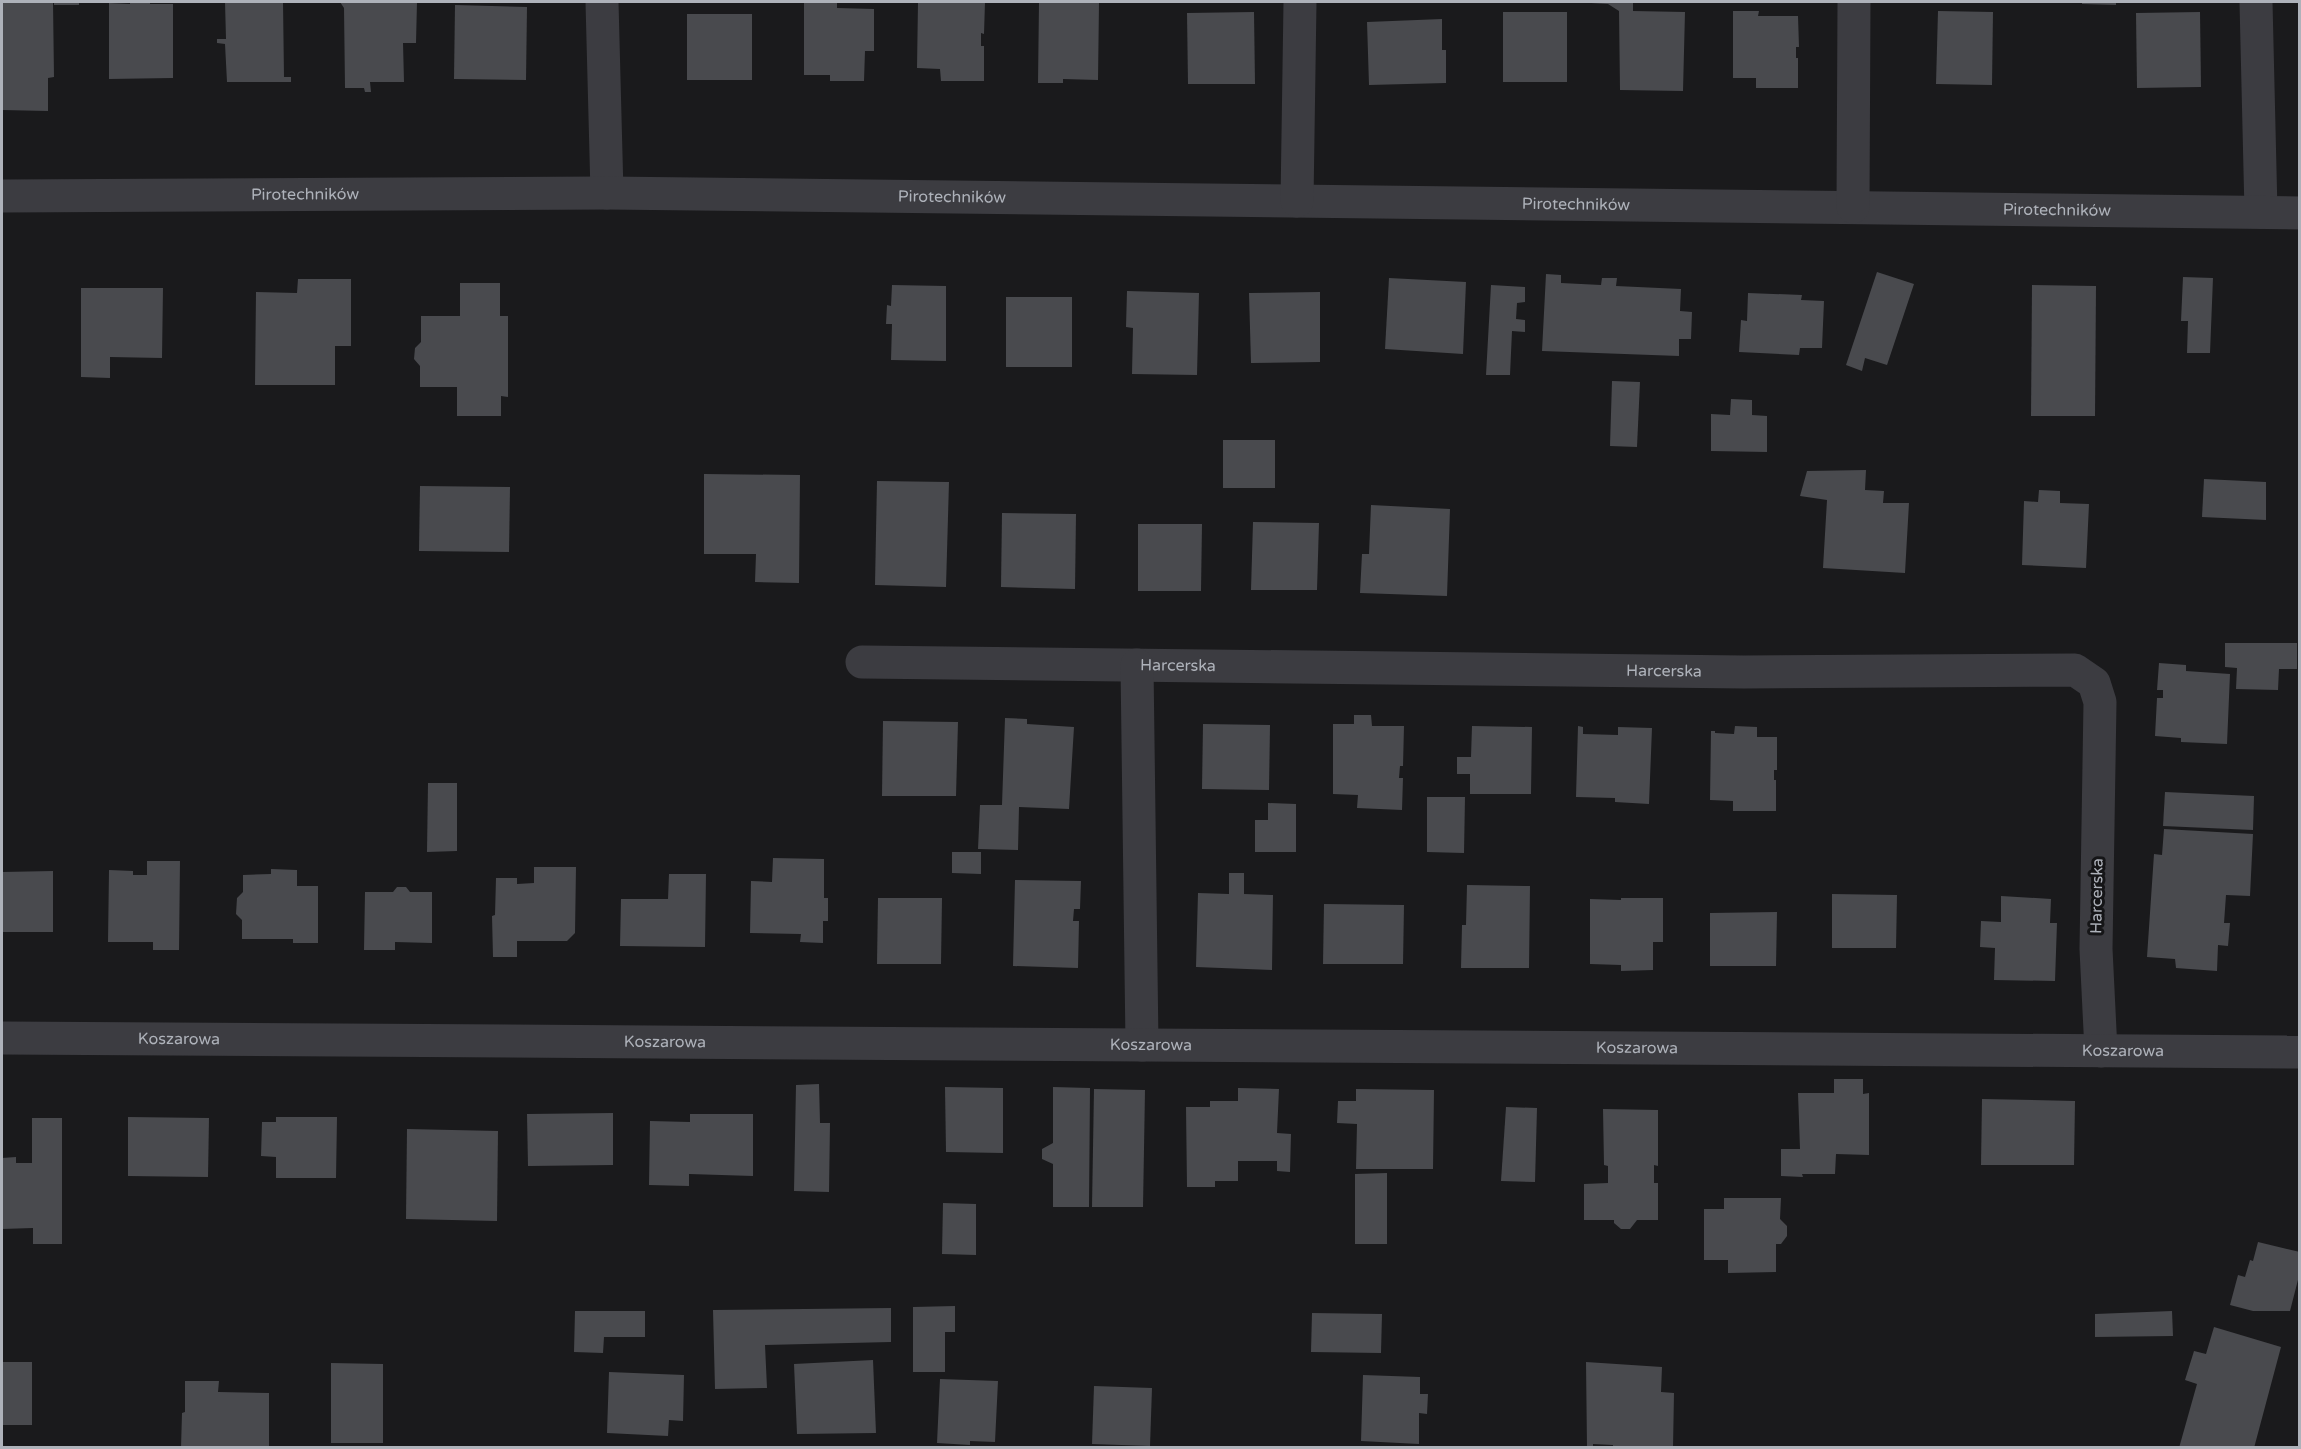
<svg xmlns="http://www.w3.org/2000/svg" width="2301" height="1449" viewBox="0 0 2301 1449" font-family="'Varela Round',sans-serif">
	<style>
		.building { fill: #494a4e }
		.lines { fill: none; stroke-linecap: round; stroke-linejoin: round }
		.minor { stroke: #3c3c41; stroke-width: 33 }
		.labels { text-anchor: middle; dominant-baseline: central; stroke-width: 6; stroke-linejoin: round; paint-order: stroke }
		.street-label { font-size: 16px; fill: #aeb2ba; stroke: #151517 }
	</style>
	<rect width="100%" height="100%" fill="#1a1a1c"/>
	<g class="building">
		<path d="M5 2H53L54 77 48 78V111L2 110V3H5Z"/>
		<rect x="54" y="2" width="25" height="3"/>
		<path d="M130 2H150V4H173V78L109 79V3L130 4Z"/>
		<path d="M225 2H283L284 77H291V82H227L225 44 217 43V39H226Z"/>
		<path d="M340 2H417L416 43H403L404 82H370L371 92H365L364 88H345L344 8Z"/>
		<path d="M804 2H837V8L874 9V51H865L864 81H830V75H804Z"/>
		<path d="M918 2H985L984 34 981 33V46H984V81H941L940 69 917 68Z"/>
		<path d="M1039 2 1099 3 1098 80 1063 79V83H1038Z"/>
		<path d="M1591 2H1633V11L1685 12 1683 91 1620 90 1619 11 1608 4 1591 3Z"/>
		<path d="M2082 2H2116V5L2082 4Z"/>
		<path d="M455 5 527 7 526 80 454 79Z"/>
		<path d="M1733 11H1759L1758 16H1798L1799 47H1796V58H1798V88H1756V78H1733Z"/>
		<path d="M1938 11 1993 12 1992 85 1936 84Z"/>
		<path d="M1254 12 1255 84H1188L1187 13Z"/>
		<rect x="1503" y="12" width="64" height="70"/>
		<path d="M2200 12 2201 87 2137 88 2136 13Z"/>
		<rect x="687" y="14" width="65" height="66"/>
		<path d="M1442 19V50H1446V83L1369 85 1367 22Z"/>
		<path d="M1877 272 1914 284 1887 365 1865 358 1862 371 1846 365Z"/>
		<path d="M1546 274 1561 275V283L1601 285 1602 278H1617L1616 286 1681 289 1680 311 1692 312 1691 339H1679V356L1542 351Z"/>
		<path d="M2183 277 2213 278 2210 353H2187L2188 321H2181Z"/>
		<path d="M1389 278 1466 282 1463 354 1385 349Z"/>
		<path d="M298 279H351V346H335V385H255L256 292 297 293Z"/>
		<path d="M460 283H500V316H508V397L501 396V416H457V387H420V366L414 359 415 348 421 342V316H460Z"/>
		<path d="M892 285 946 286V361L891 360 892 324H886L887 305 891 306Z"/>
		<path d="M1491 285 1525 287V302L1517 303 1516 319 1525 320V332L1512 331 1510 375H1486Z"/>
		<path d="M2032 285 2096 286 2095 416H2031Z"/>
		<path d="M81 288H163L162 358 110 357V378L81 377Z"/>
		<path d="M1127 291 1199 293 1197 375 1132 374 1133 328 1126 327Z"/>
		<path d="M1320 292V362L1251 363 1249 293Z"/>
		<path d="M1748 293 1802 295 1801 300 1824 301 1822 348H1800L1799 355 1739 352 1741 320 1747 321Z"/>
		<rect x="1006" y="297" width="66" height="70"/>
		<path d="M1612 381 1640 382 1637 447 1610 446Z"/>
		<path d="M1731 399 1752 400V415L1767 416V452L1711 451V414L1730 415Z"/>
		<rect x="1223" y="440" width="52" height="48"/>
		<path d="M1866 470 1865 490 1884 491 1883 503H1909L1905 573 1823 568 1827 500 1800 496 1807 471Z"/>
		<path d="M704 474 800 475 799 583 755 582 756 554H704Z"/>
		<path d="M2204 479 2266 482V520L2202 517Z"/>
		<path d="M877 481 949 482 946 587 875 585Z"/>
		<path d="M420 486 510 487 509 552 419 551Z"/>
		<path d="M2039 490 2060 491V503L2089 504 2086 568 2022 565 2024 501 2038 502Z"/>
		<path d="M1371 505 1450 509 1447 596 1360 593 1362 554H1369Z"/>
		<path d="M1002 513 1076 514 1075 589 1001 587Z"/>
		<path d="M1253 522 1319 523 1317 590H1251Z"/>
		<path d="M1138 524H1202L1201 591H1138Z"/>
		<path d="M2225 643H2297V669H2279L2278 690 2236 689 2237 668 2225 667Z"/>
		<path d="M2159 663 2186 665V671L2230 674 2227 744 2181 742V738L2155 736 2157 698H2163V690H2157Z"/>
		<path d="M1354 715H1371L1372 726H1404L1403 766H1400L1399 778H1403L1402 810 1357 808 1358 795 1333 794V724H1354Z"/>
		<path d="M1005 718 1027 719V724L1074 727 1069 809 1019 807 1018 850 978 849 980 805H1002Z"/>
		<path d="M883 721 958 722 956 796H882Z"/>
		<path d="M1203 724 1270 725 1269 790 1202 789Z"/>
		<path d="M1472 726 1532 727 1531 794H1470V774H1457V757H1471Z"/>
		<path d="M1578 726 1583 727V734L1618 735V727L1652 728 1649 804 1615 802V798L1576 797Z"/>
		<path d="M1735 726 1757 727V737H1777V770H1774V780H1776V811H1733V801L1710 800 1711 731H1715V733L1734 734Z"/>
		<path d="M428 783H457V851L427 852Z"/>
		<path d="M2165 792 2254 796 2253 830 2163 826Z"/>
		<path d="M1427 797H1465L1464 853 1427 852Z"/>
		<path d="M1268 803 1296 804V852H1255V820H1268Z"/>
		<path d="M2164 829 2253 834 2250 896 2226 895 2224 923H2230L2228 946 2218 945 2217 971 2176 968 2175 959 2147 957 2154 854 2162 855Z"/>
		<path d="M952 852H981V874L952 873Z"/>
		<path d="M773 858 824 859V898H828V921H823V943L800 942 801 934 750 933 751 881 772 882Z"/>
		<path d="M147 861H180L179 950H153V942H108L109 870 133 871V875H147Z"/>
		<path d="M534 867H576L575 933 567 941H517V957H493L492 916 495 915 496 878H517V884L534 883Z"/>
		<path d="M271 869 297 870V886H318V943H293V939H242V920L236 914 237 898 243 892V875L271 874Z"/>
		<path d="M53 871V932H2V872Z"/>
		<path d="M1229 873H1244V894L1273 895 1272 970 1196 967 1198 893 1229 894Z"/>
		<path d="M669 874H706L705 947 620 946 621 899H668Z"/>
		<path d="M1015 880 1081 881 1080 909H1074L1073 921H1079L1078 968 1013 966Z"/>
		<path d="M1467 885 1530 886 1529 968H1461L1462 925H1466Z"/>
		<path d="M397 887H406L410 892H432V943L395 942V950H364L365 892H393Z"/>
		<path d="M1832 894 1897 895 1896 948H1832Z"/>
		<path d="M2001 896 2051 899 2050 923H2057L2055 981 1994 980 1995 948 1980 947 1981 921 2001 922Z"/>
		<path d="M878 898H942L941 964H877Z"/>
		<path d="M1621 898H1663V942H1653V970L1621 971V965L1590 964V899L1621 900Z"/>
		<path d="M1324 904 1404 905 1403 964H1323Z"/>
		<path d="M1777 912 1776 966H1710V913Z"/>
		<path d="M1834 1079H1863V1094L1869 1093V1155L1836 1154 1835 1174H1802L1803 1177 1781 1176V1149H1800L1798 1093H1834Z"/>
		<path d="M819 1084 820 1123H830L829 1192 794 1191 796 1085Z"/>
		<path d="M945 1087 1003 1088V1153L946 1152Z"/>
		<path d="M1053 1087 1090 1088 1089 1207H1053V1164L1042 1159V1149L1053 1143Z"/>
		<path d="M1238 1088 1279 1089 1277 1133 1291 1134 1290 1172 1277 1171V1161H1238V1181H1215V1187H1187L1186 1107H1210V1101H1238Z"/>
		<path d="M1094 1089 1145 1090 1143 1207H1092Z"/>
		<path d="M1356 1089 1434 1090 1433 1169H1356L1357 1124 1337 1123 1338 1101H1356Z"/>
		<path d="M1982 1099 2075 1101 2074 1165H1981Z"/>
		<path d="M1506 1107 1537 1108 1535 1182 1501 1181Z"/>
		<path d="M1603 1109 1658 1110V1166L1654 1165V1183H1658V1220H1637L1630 1229H1621L1614 1223V1220H1584V1184L1608 1183V1166L1604 1165Z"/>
		<path d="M613 1113V1165L528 1166 527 1114Z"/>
		<path d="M690 1114H753V1176L689 1174V1186L649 1185 650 1121 690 1122Z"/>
		<path d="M128 1117 209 1118 208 1177 128 1176Z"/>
		<path d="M276 1117H337L336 1178H276V1157L261 1156 262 1122H276Z"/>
		<path d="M32 1118H62V1244H33V1228L2 1229V1158L16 1157V1163H32Z"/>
		<path d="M407 1129 498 1131 497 1221 406 1219Z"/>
		<path d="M1387 1173V1244H1355V1174Z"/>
		<path d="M1724 1198H1781L1780 1219 1787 1226V1236L1781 1244H1776V1272L1728 1273V1260H1704V1209H1724Z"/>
		<path d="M943 1203 976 1204V1255L942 1254Z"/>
		<path d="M2258 1242 2300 1252V1272L2290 1311H2253L2230 1305 2238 1275 2245 1277 2250 1260 2253 1261Z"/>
		<path d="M955 1306V1332H945V1372H913V1307Z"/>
		<path d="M891 1308V1342L765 1345 767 1388 715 1389 713 1310Z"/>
		<path d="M575 1311H645V1337H604L603 1353 574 1352Z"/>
		<path d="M2172 1311 2173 1336 2095 1337V1314Z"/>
		<path d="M1312 1313 1382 1314 1381 1353 1311 1352Z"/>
		<path d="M2214 1327 2281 1347 2254 1448H2179L2197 1384 2185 1380 2194 1351 2206 1354Z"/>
		<path d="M873 1360 876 1433 797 1434 794 1364Z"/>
		<rect x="2" y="1362" width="30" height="63"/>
		<path d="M1586 1362 1662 1367 1661 1392 1674 1393 1673 1448H1613V1445L1593 1444V1448H1587Z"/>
		<path d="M331 1363 383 1364V1443H331Z"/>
		<path d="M609 1372 684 1375 683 1421 669 1420 668 1436 607 1433Z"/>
		<path d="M1363 1375 1420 1377V1394H1428L1427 1414 1419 1413V1444L1361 1441Z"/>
		<path d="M940 1379 998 1381 995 1442 970 1441V1445L937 1443Z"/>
		<path d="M185 1381H219L218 1392 269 1393V1448H181L182 1413 185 1412Z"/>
		<path d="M1094 1386 1152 1388 1150 1446 1092 1444Z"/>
	</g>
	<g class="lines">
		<g class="minor">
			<path d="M602 2 607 193"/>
			<path d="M2256 2 2261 212"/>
			<path id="s1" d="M2 196 607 193 2300 213"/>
			<path d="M1297 201 1300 2"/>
			<path d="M1853 207 1854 2"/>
			<path id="s2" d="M862 662 1744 672 2075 670 2094 683 2100 702 2096 949 2101 1051"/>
			<path d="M1137 665 1142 1045"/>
			<path id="s3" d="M2 1038 2300 1052"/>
		</g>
	</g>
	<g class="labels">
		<g class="street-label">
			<text stroke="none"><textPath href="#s1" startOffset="303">Pirotechników</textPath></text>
			<text stroke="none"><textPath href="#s1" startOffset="950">Pirotechników</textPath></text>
			<text stroke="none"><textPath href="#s1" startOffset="1574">Pirotechników</textPath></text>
			<text stroke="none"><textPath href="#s1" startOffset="2055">Pirotechników</textPath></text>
			<text stroke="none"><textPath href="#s2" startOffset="316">Harcerska</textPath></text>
			<text stroke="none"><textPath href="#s2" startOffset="802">Harcerska</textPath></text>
			<text transform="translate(2097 896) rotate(-89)">Harcerska</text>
			<text stroke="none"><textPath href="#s3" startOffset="177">Koszarowa</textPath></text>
			<text stroke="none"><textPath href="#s3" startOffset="663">Koszarowa</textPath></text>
			<text stroke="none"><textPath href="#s3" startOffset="1149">Koszarowa</textPath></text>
			<text stroke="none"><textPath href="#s3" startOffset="1635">Koszarowa</textPath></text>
			<text stroke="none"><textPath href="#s3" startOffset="2121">Koszarowa</textPath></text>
		</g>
	</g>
	<rect width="2301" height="1449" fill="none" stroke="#aeb2ba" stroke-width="6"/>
</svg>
